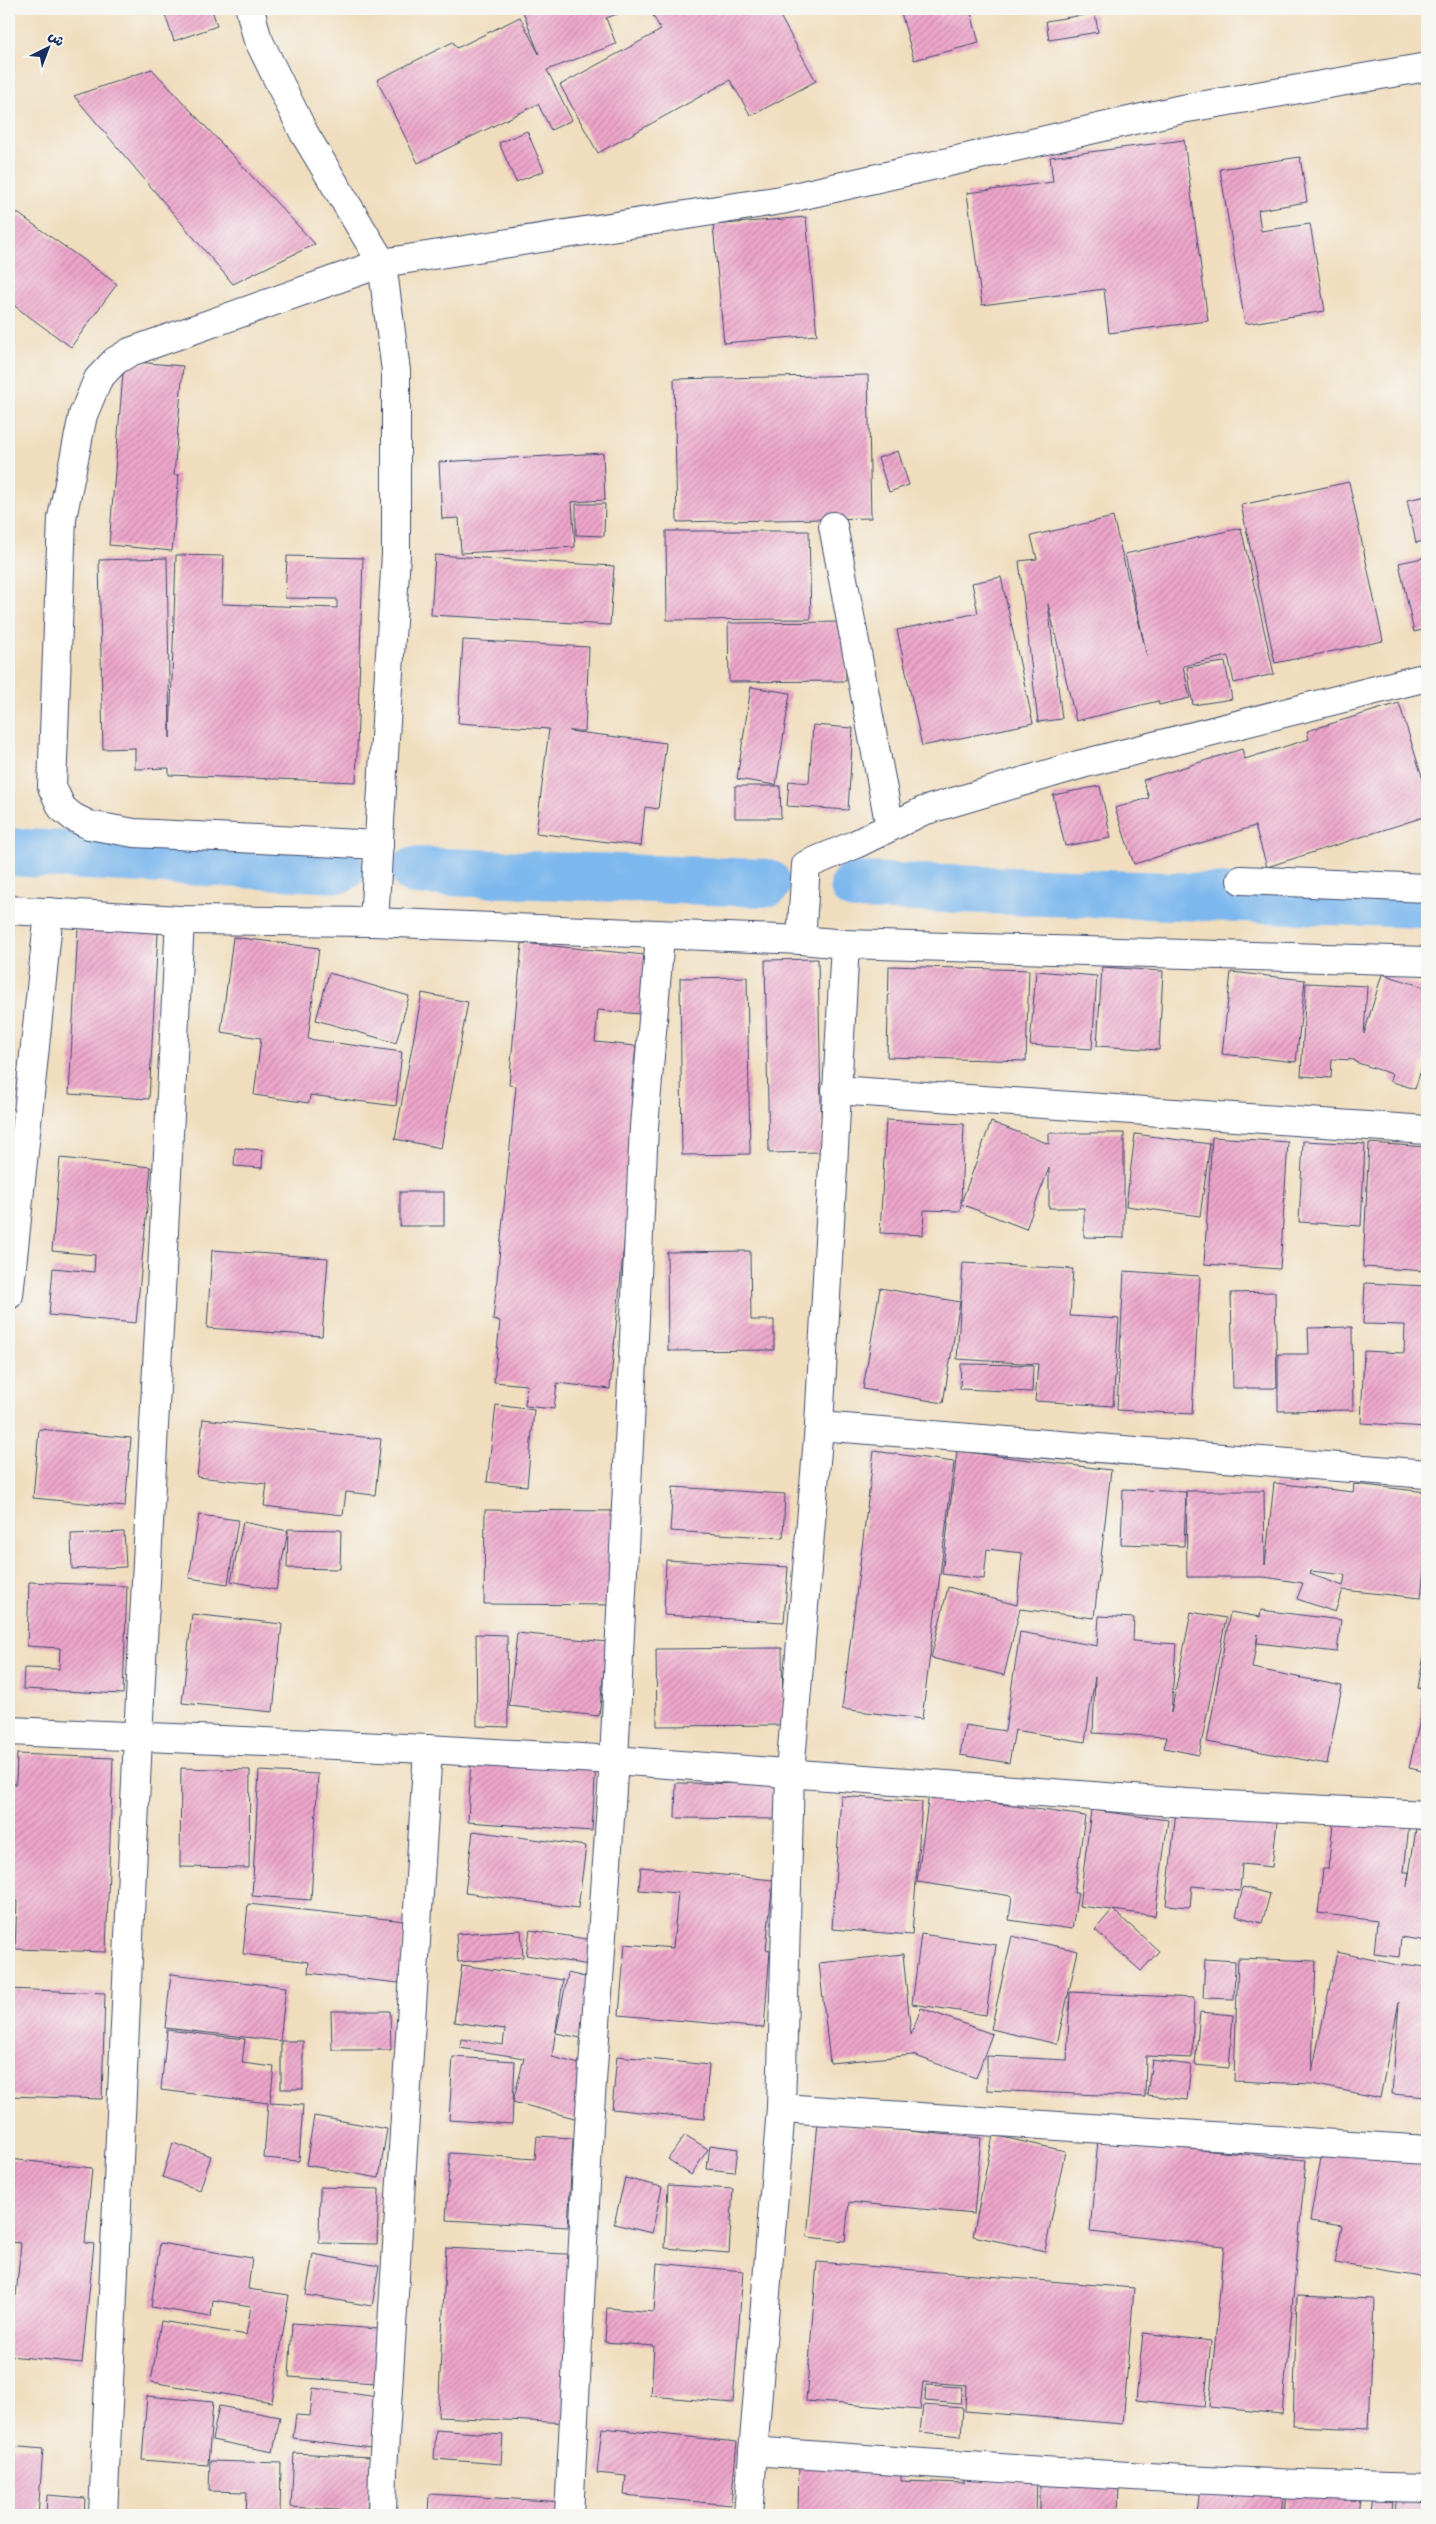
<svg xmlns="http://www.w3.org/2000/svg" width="1436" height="2524" viewBox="0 0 1436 2524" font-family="Mynerve,'Playpen Sans Arabic',sans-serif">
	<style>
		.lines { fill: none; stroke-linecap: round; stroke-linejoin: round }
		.canal { stroke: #7bb7ed; stroke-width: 48 }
		.building { fill: url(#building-hatch); fill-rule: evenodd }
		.minor-casing { stroke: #3b496c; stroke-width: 30 }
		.minor { stroke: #fff; stroke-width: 28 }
	</style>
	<defs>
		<pattern id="building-hatch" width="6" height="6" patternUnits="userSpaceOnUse" patternTransform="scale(1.25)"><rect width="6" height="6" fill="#eea6ca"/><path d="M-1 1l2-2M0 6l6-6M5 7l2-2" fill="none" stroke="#c088a7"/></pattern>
	</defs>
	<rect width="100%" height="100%" fill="#f6f6f2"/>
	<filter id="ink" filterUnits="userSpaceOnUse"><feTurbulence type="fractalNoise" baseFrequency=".02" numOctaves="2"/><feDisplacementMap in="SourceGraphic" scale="10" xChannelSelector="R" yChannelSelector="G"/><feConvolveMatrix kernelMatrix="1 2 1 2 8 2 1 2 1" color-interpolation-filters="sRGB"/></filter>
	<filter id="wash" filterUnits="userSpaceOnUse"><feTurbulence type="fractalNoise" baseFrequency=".0096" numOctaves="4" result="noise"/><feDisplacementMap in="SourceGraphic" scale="20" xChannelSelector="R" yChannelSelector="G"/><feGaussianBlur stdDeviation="1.12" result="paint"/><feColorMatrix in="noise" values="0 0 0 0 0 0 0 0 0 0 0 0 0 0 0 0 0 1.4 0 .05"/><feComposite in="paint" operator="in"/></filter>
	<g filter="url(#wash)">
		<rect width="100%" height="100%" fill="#f0ddbd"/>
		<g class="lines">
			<g class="canal">
				<path d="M9 852 340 869"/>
				<path d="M415 871 767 883"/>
				<path d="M854 886 1427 904"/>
			</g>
		</g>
		<g id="blocks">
			<g class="building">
				<path d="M163 9H212L217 26 174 41Z"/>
				<path d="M522 9H631L606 18 616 44 547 70 572 120 551 130 538 104 418 163 377 80 453 42 457 48 520 17 539 54Z"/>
				<path d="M656 9H776L816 81 751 116 730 80 598 153 560 85 661 30 651 12Z"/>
				<path d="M900 9H970L979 43 914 60Z"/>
				<path d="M1095 13 1098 32 1049 40 1046 21Z"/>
				<path d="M152 69 315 244 233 284 74 96Z"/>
				<path d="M527 131 544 171 516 182 499 143Z"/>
				<path d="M1184 140 1208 321 1109 333 1104 289 982 305 967 193 1053 182 1050 157Z"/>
				<path d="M1300 157 1307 202 1258 210 1261 231 1310 224 1325 311 1245 324 1220 169Z"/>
				<path d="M9 207 117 284 71 347 9 302Z"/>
				<path d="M806 217 817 335 724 343 713 225Z"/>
				<path d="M124 361 183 366 174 475H179L172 551 109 545Z"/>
				<path d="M868 375 871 518 677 522 674 379Z"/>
				<path d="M898 451 909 485 889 492 878 458Z"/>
				<path d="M603 453 605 500 572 502 575 547 461 553 459 518 442 519 439 462Z"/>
				<path d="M1349 482 1383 641 1275 663 1241 505Z"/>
				<path d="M1427 496V540L1416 543 1407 500Z"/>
				<path d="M576 504H605L604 536 576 535Z"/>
				<path d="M1113 517 1147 656 1125 554 1241 528 1274 674 1234 683 1228 656 1183 666 1190 698 1159 705 1158 701 1076 721 1048 604 1062 719 1038 722 1019 561 1037 559 1031 536Z"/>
				<path d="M666 531H809L811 619 667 620Z"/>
				<path d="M176 555 224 556 222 604 337 608V599L285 598 287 556 363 558 356 782 169 775V768L135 769V748L103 749 99 560 167 558 170 738Z"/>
				<path d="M435 555 614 566 610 625 431 615Z"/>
				<path d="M1427 557V629L1414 632 1399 563Z"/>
				<path d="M1001 577 1033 723 922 746 897 630 978 613 972 583Z"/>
				<path d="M846 622V681L729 682 728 623Z"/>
				<path d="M463 640 589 647 585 731H569L666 743 658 809 645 807 641 846 536 833 549 729 458 723Z"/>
				<path d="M1225 662 1232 699 1193 705 1187 667Z"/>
				<path d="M751 687 790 693 776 785 737 779Z"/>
				<path d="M1422 700H1427V726H1426Z"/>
				<path d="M1399 703 1425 786 1423 774 1427 773V816L1267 867 1255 826 1134 864 1115 808 1149 798 1143 780 1242 749 1245 759 1309 739 1307 731Z"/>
				<path d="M813 725 853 728 848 810 787 806 789 781 809 783Z"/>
				<path d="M735 786H780L781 818H735Z"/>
				<path d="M1100 786 1111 838 1065 846 1053 795Z"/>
				<path d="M78 928 158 933 149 1099 69 1094Z"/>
				<path d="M233 937 319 948 308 1039 402 1052 396 1106 310 1095 309 1103 254 1095 261 1038 221 1032Z"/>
				<path d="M522 943 645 955 640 1014 598 1010 595 1042 636 1046 631 1096 638 1097 610 1389 557 1383 554 1409 525 1406 527 1385 494 1382 500 1321 493 1320 516 1086 509 1085Z"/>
				<path d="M818 959 822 1152 769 1153 765 960Z"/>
				<path d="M889 966 1029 970 1026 1061 887 1057Z"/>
				<path d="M1102 967 1163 971 1159 1050 1097 1046Z"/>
				<path d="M1036 971 1097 976 1092 1049 1030 1045Z"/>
				<path d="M1231 972 1305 980 1296 1062 1222 1054Z"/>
				<path d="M329 973 409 996 396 1043 316 1020Z"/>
				<path d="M1382 974 1427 988V1051L1415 1089 1390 1081 1392 1074 1355 1062V1060L1332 1059 1331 1078 1301 1076 1306 983 1367 986 1364 1034Z"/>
				<path d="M747 977 750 1154 682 1155 680 978Z"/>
				<path d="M422 993 468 1002 441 1148 395 1139Z"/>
				<path d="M886 1120 964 1124 961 1203 991 1122 1049 1144V1133H1124V1238L1084 1237V1208H1049V1168L1026 1229 961 1204 960 1211 924 1210 923 1235 880 1233Z"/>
				<path d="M1135 1134 1210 1144 1200 1216 1126 1206Z"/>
				<path d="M1212 1137 1288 1142 1280 1269 1204 1264Z"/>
				<path d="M1303 1141 1365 1144 1361 1226 1299 1222Z"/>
				<path d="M1369 1143 1427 1147V1271L1363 1267Z"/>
				<path d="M235 1148 263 1150 262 1168 234 1166Z"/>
				<path d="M60 1158 151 1167 136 1323 49 1315 53 1268 94 1272 95 1255 52 1251Z"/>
				<rect x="400" y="1192" width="44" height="34"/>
				<path d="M212 1250 328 1258 322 1336 207 1328Z"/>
				<path d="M750 1251 751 1320H774V1350L668 1351 667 1252Z"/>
				<path d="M963 1263 1073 1269 1070 1316 1119 1319 1113 1406 1035 1401 1038 1364 957 1359Z"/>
				<path d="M1124 1271 1200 1276 1192 1414 1117 1410Z"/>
				<path d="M1365 1283 1427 1286V1427L1361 1423 1364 1351 1404 1353 1405 1325 1363 1324Z"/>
				<path d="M880 1288 960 1302 943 1403 863 1389Z"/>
				<path d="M1275 1292 1277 1388H1233L1231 1293Z"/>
				<path d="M1352 1327 1353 1410 1278 1411V1354H1309L1308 1328Z"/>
				<path d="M961 1364 1033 1365 1032 1392 960 1389Z"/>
				<path d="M496 1405 534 1410 527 1486 487 1482Z"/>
				<path d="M203 1419 381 1439 375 1495 346 1492 343 1515 264 1506 267 1484 197 1477Z"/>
				<path d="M39 1429 131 1438 125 1507 33 1498Z"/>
				<path d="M874 1451 954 1462 922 1719 842 1709Z"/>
				<path d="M957 1451 1111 1470 1094 1618 1020 1609 1004 1675 931 1658 948 1587 1017 1605 1022 1553 987 1549 984 1579 942 1574Z"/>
				<path d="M1274 1483 1353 1492 1354 1484 1427 1492V1540L1421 1598 1343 1590 1335 1612 1297 1599 1303 1583 1264 1577H1187L1186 1491H1264L1265 1565ZM1311 1571 1345 1575 1343 1586 1310 1574Z"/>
				<path d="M673 1487 785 1494 783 1538 670 1531Z"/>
				<path d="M1123 1489 1186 1492 1184 1546 1121 1544Z"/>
				<path d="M485 1510 616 1511 615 1605 484 1604Z"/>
				<path d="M199 1515 238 1520 228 1584 189 1578Z"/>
				<path d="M243 1522 288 1531 276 1590 231 1581Z"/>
				<path d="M288 1529 341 1530 340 1569 287 1568Z"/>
				<path d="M124 1532 126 1567 72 1569 71 1534Z"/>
				<path d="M666 1560 788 1567 784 1622 664 1615Z"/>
				<path d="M29 1582 127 1586 123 1694 23 1689 24 1668 59 1669 60 1648 27 1646Z"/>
				<path d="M1261 1610 1341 1620 1337 1652 1257 1643 1258 1634 1252 1668 1342 1686 1327 1764 1207 1742 1230 1612 1260 1617Z"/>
				<path d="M1191 1612 1226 1618 1199 1755 1164 1748 1167 1737 1093 1733 1095 1677 1085 1742 1015 1730 1009 1763 960 1755 965 1725 1005 1731 1020 1632 1097 1646 1099 1616 1134 1618 1133 1641 1176 1644 1171 1713Z"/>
				<path d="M192 1614 282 1624 273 1712 182 1703Z"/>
				<path d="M517 1633 607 1642 599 1716 509 1706Z"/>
				<path d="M476 1634 507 1635 508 1727 477 1726Z"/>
				<path d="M1426 1644H1427V1690L1418 1688Z"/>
				<path d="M782 1648 783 1725 657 1726 656 1649Z"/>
				<path d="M1421 1697H1427V1772L1409 1768 1421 1716Z"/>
				<path d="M17 1754 113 1758 106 1952 15 1949 17 1901H9V1784H16Z"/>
				<path d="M471 1756 596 1764 592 1831 468 1822Z"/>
				<path d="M181 1768 250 1770 249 1868 180 1867Z"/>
				<path d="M259 1771 318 1774 311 1900 252 1896Z"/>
				<path d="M676 1783 776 1784V1819L675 1818Z"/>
				<path d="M929 1794 1085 1816 1074 1893H1078L1072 1929 1009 1920 1012 1896 917 1882Z"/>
				<path d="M841 1796 922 1802 912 1935 832 1929Z"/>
				<path d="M1177 1802 1278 1813 1272 1867 1242 1864 1240 1891 1192 1886 1190 1907 1166 1905Z"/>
				<path d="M1091 1810 1168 1820 1155 1916 1113 1910 1159 1951 1141 1971 1095 1930 1112 1910 1079 1906Z"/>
				<path d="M1334 1816 1409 1825 1404 1872H1409L1407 1887 1416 1829 1427 1830V1941L1401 1937 1399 1957 1374 1954 1377 1921 1318 1913 1323 1869H1328Z"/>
				<path d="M473 1831 586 1846 578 1908 465 1893Z"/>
				<path d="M641 1867 773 1880 766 1949 770 1950 764 2028 619 2015 625 1944 673 1948 678 1893 639 1890Z"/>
				<path d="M1243 1887 1270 1894 1262 1923 1236 1916Z"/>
				<path d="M248 1904 405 1921 399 1983 308 1973 309 1962 243 1954Z"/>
				<path d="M521 1930 523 1957 458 1962 456 1934Z"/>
				<path d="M530 1930 599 1941 596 1966 526 1955Z"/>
				<path d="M921 1934 996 1945 986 2015 912 2004Z"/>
				<path d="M1012 1936 1078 1951 1057 2044 991 2029Z"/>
				<path d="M1337 1952 1402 1966V1964L1427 1967V2097L1392 2094 1399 2002 1380 2098 1312 2084 1234 2081 1238 1958 1316 1961 1312 2072Z"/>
				<path d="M903 1954 911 2035 921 2008 992 2034 976 2078 913 2055 830 2063 819 1963Z"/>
				<path d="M1205 1959 1235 1961 1234 1999 1203 1998Z"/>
				<path d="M462 1965 563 1980 552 2057 595 2068 582 2120 513 2102 524 2058 460 2048 461 2039 503 2045 505 2029 454 2022Z"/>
				<path d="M568 1973 597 1980 586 2039 556 2033Z"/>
				<path d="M171 1974 286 1987 280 2041 165 2028Z"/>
				<path d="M9 1989 105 1993 102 2099 9 2096Z"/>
				<path d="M1070 1992 1194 1998 1192 2058 1146 2056 1145 2097 987 2090V2056L1067 2060Z"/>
				<path d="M331 2011H390L391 2050H332Z"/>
				<path d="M1200 2012 1233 2015 1229 2068 1195 2065Z"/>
				<path d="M167 2030 245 2039 242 2063 274 2067 270 2103 303 2105 299 2161 264 2158 268 2103 161 2090Z"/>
				<rect x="281" y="2041" width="22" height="48"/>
				<path d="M617 2056 709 2065 704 2119 612 2109Z"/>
				<path d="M453 2057 515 2061 512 2124 449 2120Z"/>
				<path d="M1152 2060 1191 2065 1187 2100 1147 2095Z"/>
				<path d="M314 2116 387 2129 379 2178 306 2165Z"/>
				<path d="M818 2122 981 2138 974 2214 849 2202 845 2241 807 2237Z"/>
				<path d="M685 2135 708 2149 691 2175 668 2159Z"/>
				<path d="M993 2135 1065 2151 1045 2251 973 2236Z"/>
				<path d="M537 2136 573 2138 568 2227 446 2220 450 2153 535 2159Z"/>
				<path d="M1098 2140 1306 2160 1282 2414 1209 2407 1224 2246 1090 2232Z"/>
				<path d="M173 2143 211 2156 200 2190 162 2177Z"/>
				<path d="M710 2145 738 2149 735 2172 707 2169Z"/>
				<path d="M1323 2145 1427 2162V2278L1335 2263 1342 2226 1310 2221Z"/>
				<path d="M9 2159 92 2168 85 2243 94 2244 82 2363 9 2356V2295L16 2296 21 2243 9 2242Z"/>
				<path d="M625 2178 662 2187 652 2233 614 2224Z"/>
				<path d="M668 2185 733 2189 729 2253 665 2248Z"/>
				<path d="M320 2187 379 2189 377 2244 319 2243Z"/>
				<path d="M160 2243 252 2258 248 2289 289 2295 272 2402 151 2382 161 2321 246 2335 251 2306 213 2300 211 2317 151 2307Z"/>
				<path d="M446 2248 585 2255 572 2423 438 2417Z"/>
				<path d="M313 2254 379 2266 372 2306 306 2295Z"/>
				<path d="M817 2262 1134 2288 1123 2424 965 2411 966 2385 923 2382 920 2410 806 2401Z"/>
				<path d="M657 2263 743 2271 733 2403 651 2396 654 2346 605 2342 607 2308 654 2312Z"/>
				<path d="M1297 2296 1374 2299 1369 2429 1293 2426Z"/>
				<path d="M292 2323 379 2329 375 2383 289 2377Z"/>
				<path d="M1143 2333 1211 2341 1204 2407 1136 2400Z"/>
				<path d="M926 2385 962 2387 960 2404 925 2401Z"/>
				<path d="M313 2388 378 2397 371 2448 293 2438 296 2415 310 2416Z"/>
				<path d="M147 2396 213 2402 208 2465 142 2460Z"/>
				<path d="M923 2405 963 2408 961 2436 920 2432Z"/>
				<path d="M219 2406 280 2417 273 2452 212 2440Z"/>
				<path d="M602 2428 737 2442 731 2505 624 2495 626 2476 597 2473Z"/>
				<path d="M436 2430 503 2435 501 2464 434 2459Z"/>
				<path d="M9 2446 43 2449 38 2515H9Z"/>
				<path d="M294 2453 371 2457 367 2512 291 2507Z"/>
				<path d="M210 2461 281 2463 280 2515H246L247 2492 209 2491Z"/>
				<path d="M799 2462 901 2465V2481L964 2483V2475L1037 2476 1036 2515H798Z"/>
				<path d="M1040 2480 1119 2481 1118 2515H1040Z"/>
				<path d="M1200 2487 1284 2496 1282 2515H1197Z"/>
				<path d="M1287 2491 1360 2498 1358 2515H1285Z"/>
				<path d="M429 2494 565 2502V2515H428Z"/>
				<path d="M47 2495 85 2498 84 2515H46Z"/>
				<path d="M1397 2498 1427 2503V2515H1394Z"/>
				<path d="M1372 2499 1393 2503 1391 2515H1369Z"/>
			</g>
		</g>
	</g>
	<g filter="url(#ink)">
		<use href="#blocks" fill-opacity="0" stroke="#3b496c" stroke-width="1"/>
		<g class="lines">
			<g class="minor-casing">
				<g id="minor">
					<path d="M250 9 257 37 304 133 382 263 396 371V554L374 922"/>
					<path d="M833 526 890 827"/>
					<path d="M379 845 134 833 89 825 73 817 62 808 52 787 62 518 83 415 98 379 115 361 130 352 382 263 781 200 1182 109 1427 67"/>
					<path d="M1241 880 1427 888"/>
					<path d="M9 910 180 920 374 922 801 940 845 944 1427 961"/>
					<path d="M801 940 806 865 854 845 923 811 1082 764 1427 677"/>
					<path d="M836 1090 1427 1130"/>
					<path d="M9 1295 49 912"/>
					<path d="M819 1426 1427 1474"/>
					<path d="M9 1731 428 1749 614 1760 1186 1803 1427 1815"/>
					<path d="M781 2108 1427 2150"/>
					<path d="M753 2451C977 2467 1202 2483 1427 2488"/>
					<path d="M103 2515 138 1737 180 920"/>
					<path d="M382 2515 383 2469 428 1749"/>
					<path d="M569 2515 589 2125 614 1760 644 1127 660 936"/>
					<path d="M748 2515 781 2108 790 1773 819 1426 845 944"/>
				</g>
			</g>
			<use href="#minor" class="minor"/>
		</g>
	</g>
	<rect width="1436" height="2524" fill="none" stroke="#f6f6f2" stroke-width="30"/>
	<g transform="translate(48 48) rotate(42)" stroke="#f6f6f2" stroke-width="4" paint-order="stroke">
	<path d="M0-4L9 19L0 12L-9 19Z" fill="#1b2f5e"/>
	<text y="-8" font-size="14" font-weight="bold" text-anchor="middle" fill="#1b2f5e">ش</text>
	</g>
</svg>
